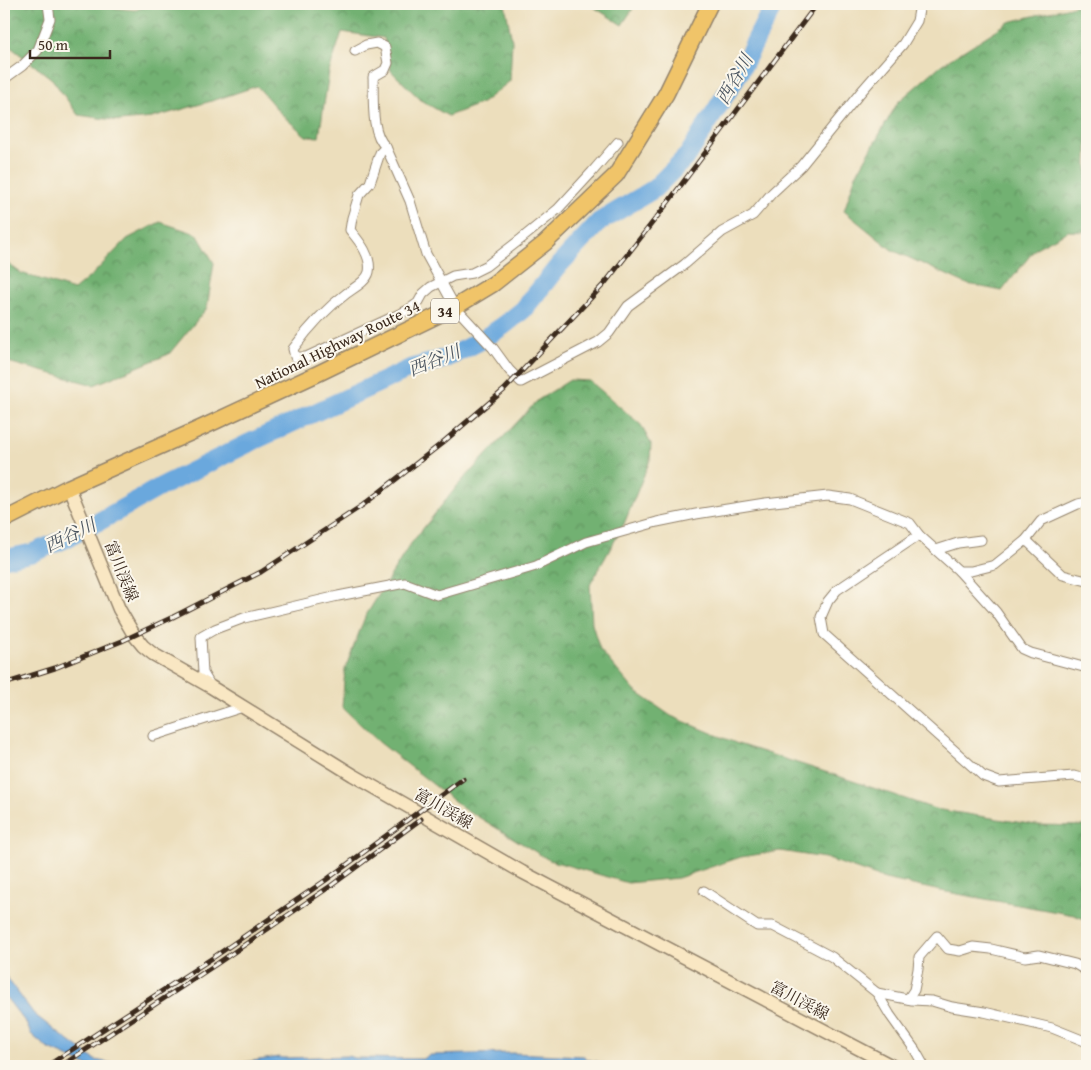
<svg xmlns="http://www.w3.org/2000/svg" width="1091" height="1070" viewBox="0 0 1091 1070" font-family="'Gentium Book Plus','Noto Serif JP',serif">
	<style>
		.forest { fill: url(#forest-crowns); stroke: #566e48 }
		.water { fill: #6ba8dd; stroke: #53697e }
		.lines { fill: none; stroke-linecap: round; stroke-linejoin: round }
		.river { stroke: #6ba8dd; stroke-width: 19 }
		.minor-casing { stroke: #94846d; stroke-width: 11 }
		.secondary-casing { stroke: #94846d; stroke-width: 15 }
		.trunk-casing { stroke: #94846d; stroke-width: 18 }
		.minor { stroke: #fff; stroke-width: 9 }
		.secondary { stroke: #f9e7c3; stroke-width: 12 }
		.trunk { stroke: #f0c469; stroke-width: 15 }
		.rail-casing { stroke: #3b2a1e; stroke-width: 5 }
		.rail { stroke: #fbf7ec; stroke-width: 3; stroke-dasharray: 9; stroke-linecap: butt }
		.labels { text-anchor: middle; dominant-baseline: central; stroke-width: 4; stroke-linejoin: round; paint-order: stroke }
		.shield { fill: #fbf7ec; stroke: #75685c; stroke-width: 1 }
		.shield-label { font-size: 15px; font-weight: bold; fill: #3b2a1e }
		.street-label { font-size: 16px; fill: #3b2a1e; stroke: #fbf7ec }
		.water-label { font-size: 18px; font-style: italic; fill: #4c5661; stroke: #fbf7ec }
	</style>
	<defs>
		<pattern id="forest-crowns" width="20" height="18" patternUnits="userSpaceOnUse" patternTransform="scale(1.25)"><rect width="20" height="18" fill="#72b172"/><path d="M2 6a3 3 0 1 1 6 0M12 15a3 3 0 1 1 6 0" fill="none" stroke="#5f905d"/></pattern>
	</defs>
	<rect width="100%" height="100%" fill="#fbf7ec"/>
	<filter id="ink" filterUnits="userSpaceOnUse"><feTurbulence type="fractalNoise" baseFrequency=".02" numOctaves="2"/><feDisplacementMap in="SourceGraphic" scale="10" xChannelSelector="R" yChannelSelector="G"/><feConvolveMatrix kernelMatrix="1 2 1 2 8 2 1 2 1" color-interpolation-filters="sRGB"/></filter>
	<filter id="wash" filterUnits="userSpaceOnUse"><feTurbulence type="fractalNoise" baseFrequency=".0096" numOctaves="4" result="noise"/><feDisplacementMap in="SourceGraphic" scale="20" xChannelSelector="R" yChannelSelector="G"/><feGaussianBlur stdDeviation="1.12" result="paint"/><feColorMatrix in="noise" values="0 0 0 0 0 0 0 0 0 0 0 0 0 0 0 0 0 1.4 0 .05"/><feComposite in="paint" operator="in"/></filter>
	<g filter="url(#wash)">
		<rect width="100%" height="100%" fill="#ecdebc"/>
		<g class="forest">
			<path d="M4 4H98L102 7 135 10 154 4H505L512 41 510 81 482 103 448 116 422 101 391 71 384 38 342 32 329 72 319 137 306 136 282 115 257 86 215 100 152 118 120 121 78 115 52 79 4 42Z"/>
			<path d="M589 4H636L622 25Z"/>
			<path d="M1082 4 1087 5V232L1068 231 1036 248 1002 291 967 284 892 250 844 211 855 177 898 102 941 65 1009 22Z"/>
			<path d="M160 222 197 234 214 263 207 308 169 354 94 385 4 361V261L21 273 74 290 92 275 127 239Z"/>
			<path d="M570 380 590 381 641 425 651 444 650 460 624 524 590 585 592 624 600 650 635 691 671 716 738 744 841 777 935 809 1036 825 1087 826V920L1074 915 941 891 885 879 825 858 780 851 741 857 678 878 628 883 549 860 462 807 379 742 342 707 345 669 365 617 409 546 458 485 538 400Z"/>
		</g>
		<g class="water">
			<path d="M4 974 34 1014 57 1032 95 1060 127 1066H88L47 1048 31 1034 26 1023 4 995Z"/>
			<path d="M513 1053 584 1056 586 1059 614 1066H231V1063H244L246 1062 279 1057 283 1058 348 1056 354 1058 423 1059 430 1055Z"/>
		</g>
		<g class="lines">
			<path class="river" d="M4 559 32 553 63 540 100 521 162 486 249 443 409 369 447 358 480 341 503 326 523 310 560 264 599 222 654 189 688 155 739 73 774 4"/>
		</g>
	</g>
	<g filter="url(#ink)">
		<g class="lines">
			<g class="minor-casing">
				<g id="minor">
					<path d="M355 51 366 45 377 43 385 47 388 63 385 70 373 77C374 97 370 133 386 147L380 153 370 183 359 195 352 218 350 230C359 241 372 256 369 272 367 281 354 288 347 293 324 310 309 327 293 349L295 357H306L408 310 418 303 423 294 431 287 453 276 472 273 486 266 521 239 558 209 592 172 618 142"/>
					<path d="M4 79 22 66 38 50 50 19 48 4"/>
					<path d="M386 147 410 201 426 254 455 307 493 348 509 370 521 382 598 342 609 333 628 306 685 264 722 232 753 215 772 193 801 166 860 93 903 44 917 21 920 4"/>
					<path d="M919 535 837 590 828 601 821 617 824 634 983 776 999 782 1074 776 1087 779"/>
					<path d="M1026 540 1063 575 1087 581"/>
					<path d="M936 550 958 543 981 540"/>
					<path d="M959 571 996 612 1022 649 1031 653 1087 668"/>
					<path d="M210 685 203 673 201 637 215 629 244 618 338 596 405 583 437 595 536 566 586 542 657 522 696 514 765 503 828 496 850 499 910 523 919 535 959 571H971L995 565 1026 540 1041 521 1078 504 1087 502"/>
					<path d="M153 736 243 707"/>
					<path d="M704 891 757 926H773L832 957 877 993 890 1015 915 1050 924 1066"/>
					<path d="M877 993 912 1000 932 1001 952 1007 984 1012 1052 1028 1087 1042"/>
					<path d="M908 999 914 990 918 969 919 957 937 936 948 949 960 951 973 947 991 949 1025 957 1039 955 1075 964 1085 970 1087 975"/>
				</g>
			</g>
			<g class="secondary-casing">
				<path id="secondary" d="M69 487 119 609 134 635 143 646 153 654 211 687 353 775 522 872 892 1066"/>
			</g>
			<g class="trunk-casing">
				<path id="trunk" d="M4 520 69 487 201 428 319 373 455 307 493 284 545 243 616 175 666 94 710 4"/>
			</g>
			<use href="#minor" class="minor"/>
			<use href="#secondary" class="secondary"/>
			<use href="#trunk" class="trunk"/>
			<g class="rail-casing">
				<g id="rail">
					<path d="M4 684 55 668 122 641 173 617 261 572 363 505 441 444 504 390 605 283 660 213 817 4"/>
					<path d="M47 1066 214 957 326 880 463 779"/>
					<path d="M61 1066 218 963 332 885 421 819"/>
				</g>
			</g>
			<use href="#rail" class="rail"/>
		</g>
	</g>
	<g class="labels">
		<rect class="shield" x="431" y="298.5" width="28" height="25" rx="4"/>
		<g class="shield-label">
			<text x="445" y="311">34</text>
		</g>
		<g class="street-label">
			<text transform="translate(337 344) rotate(-26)">National Highway Route 34</text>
			<text transform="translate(122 571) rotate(68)">富川渓線</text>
			<text transform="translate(444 808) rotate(30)">富川渓線</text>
			<text transform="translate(800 1000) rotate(28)">富川渓線</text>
		</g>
		<g class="water-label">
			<text transform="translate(734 79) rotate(-60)">西谷川</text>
			<text transform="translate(434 360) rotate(-22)">西谷川</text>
			<text transform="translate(70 535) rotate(-26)">西谷川</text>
		</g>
	</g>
	<rect width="1091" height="1070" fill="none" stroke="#fbf7ec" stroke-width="20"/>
	<path d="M30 50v8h80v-8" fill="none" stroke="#3b2a1e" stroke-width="2.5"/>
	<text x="38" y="50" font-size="15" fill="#3b2a1e" stroke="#fbf7ec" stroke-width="4" paint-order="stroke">50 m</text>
</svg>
